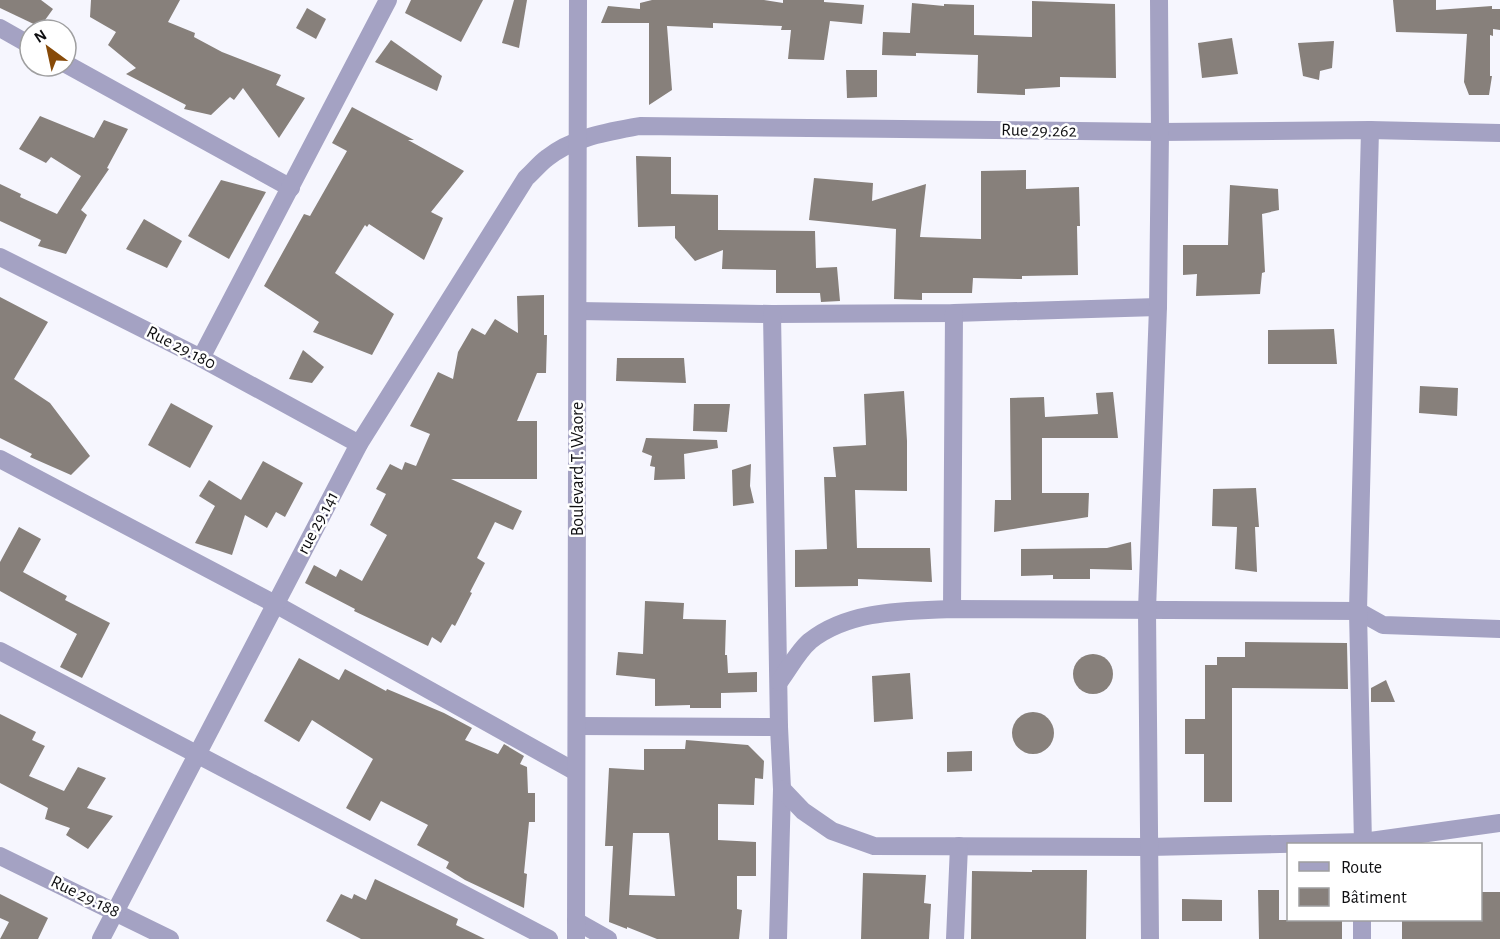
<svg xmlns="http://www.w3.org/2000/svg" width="1500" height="939" viewBox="0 0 1500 939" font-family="'Alegreya Sans',sans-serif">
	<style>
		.building { fill: #87807b; fill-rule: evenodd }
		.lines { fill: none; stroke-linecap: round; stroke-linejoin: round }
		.minor { stroke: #a4a2c3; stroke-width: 18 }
		.tertiary { stroke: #a4a2c3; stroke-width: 18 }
		.labels { text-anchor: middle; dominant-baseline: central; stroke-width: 5; stroke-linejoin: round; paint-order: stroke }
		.street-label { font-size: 18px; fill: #0f0f11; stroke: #fff }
	</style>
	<rect width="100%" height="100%" fill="#f6f6fe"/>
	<g class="building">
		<path d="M0 0H41L53 9 40 27 0 8Z"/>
		<path d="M91 0H180L168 22 195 33 194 37 222 52 281 75 276 85 305 98 279 138 243 88 234 100 230 97 211 115 184 109 186 105 126 74 136 68 108 45 116 32 90 17Z"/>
		<path d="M411 0H483L461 42 405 13Z"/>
		<path d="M514 0H527L519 48 502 43Z"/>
		<path d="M652 0H764L783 3V0H824V2L864 5 862 24 830 21 824 60 788 59 791 30H781L782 26 713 23V28L667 26 672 90 649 105V23H601L608 6 640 9V3Z"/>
		<path d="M1393 0H1436V10L1492 6V9H1500V30L1493 29V36L1490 35V76H1492L1489 95H1469L1464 82 1467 34 1396 32Z"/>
		<path d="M1032 1 1115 4 1116 78 1060 77V87L1025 89V95L977 93 978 55 916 53V56L882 55 883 32 910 33 912 3 944 6V4L974 5V35L1032 37Z"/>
		<path d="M307 8 326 19 316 39 296 28Z"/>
		<path d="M1232 38 1238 74 1202 78 1198 43Z"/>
		<path d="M391 40 442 76 437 91 375 62Z"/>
		<path d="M1334 41 1332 68 1320 71 1319 80 1303 76 1298 43Z"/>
		<path d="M846 70H877V97L847 98Z"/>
		<path d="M352 107 414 140H408L464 171 431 212 443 218 424 260 369 224 367 227 365 225 335 273 394 314 372 355 313 332 319 322 264 286 304 214 310 216 347 151 332 143Z"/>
		<path d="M40 116 94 138 104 120 128 129 107 168 109 169 81 210 87 215 66 254 38 246 41 240 0 221V184L21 194 20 197 57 214 81 176 51 157 46 163 19 149Z"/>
		<path d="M636 156 671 157V194L718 195V230L815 231 816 268 837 267 840 301 821 302 820 293H776V270L722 269 723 250 695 261 675 238V226L638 227Z"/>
		<path d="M1026 170V189L1079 187 1080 226H1077L1078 275 1022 276V279L973 278 972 293H922V300L894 299 896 229 809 220 814 178 873 183 872 201 926 184 920 237 981 239V171Z"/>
		<path d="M221 180 266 192 229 259 188 236Z"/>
		<path d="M1230 185 1278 189 1279 210 1262 214 1265 272 1262 273 1260 294 1196 296 1197 274 1183 275V245H1228Z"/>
		<path d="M144 219 182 241 167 268 126 249Z"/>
		<path d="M544 295V335H547L546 373H537L517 421H537V479H451L522 511 513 530 495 522 477 558 485 563 470 592 472 593 455 626 452 624 441 643 432 637 428 646 354 611 355 609 305 583 314 565 336 577 340 569 362 581 387 535 370 525 386 494 376 489 390 464 402 470 405 462 416 466 430 434 410 426 438 372 453 379 458 352 472 328 485 335 495 319 518 333 517 296Z"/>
		<path d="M0 297 48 322 14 379 50 403 90 456 71 475 30 457 32 454 0 438Z"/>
		<path d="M1334 329 1337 364H1268V330Z"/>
		<path d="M303 350 324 367 312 383 289 379Z"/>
		<path d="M617 358H684L686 383 616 381Z"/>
		<path d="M1420 386 1458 388 1457 416 1419 413Z"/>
		<path d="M904 391 907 441V491L855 490 857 548H930L932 582 858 579V586L795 587V550L827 549 824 477H836L833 447 866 445 864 394Z"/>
		<path d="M1113 392 1118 438H1042V493H1089L1088 517 994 532 995 500H1011L1010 398 1044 397 1045 417 1098 414 1096 393Z"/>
		<path d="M171 403 213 426 190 468 148 445Z"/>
		<path d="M694 404H730L727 432 693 431Z"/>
		<path d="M646 438 717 440 718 448 684 454 685 479 654 480 655 467 650 466 652 456 642 452Z"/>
		<path d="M263 461 303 483 285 517 276 512 267 528 245 515 232 555 195 543 215 506 199 496 209 480 241 500Z"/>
		<path d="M751 464 750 486 754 503 733 506 732 470Z"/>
		<path d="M1256 488 1259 527H1255L1257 572 1235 569 1237 527 1212 526 1213 489Z"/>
		<path d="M19 527 41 539 23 572 67 596 65 600 110 623 82 678 60 667 77 634 0 591V562Z"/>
		<path d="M1131 542 1132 570 1090 569V579H1053V575L1021 576V549L1107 548Z"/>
		<path d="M645 601 684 603 683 619 726 620 725 655H727L728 673 757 672V692L721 693V708H690V705L655 706V679L616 675 618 652 643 654Z"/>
		<path d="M1245 642 1347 643 1348 689 1232 688V802H1204V754H1185V719H1205V665H1217V657H1245Z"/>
		<circle cx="1093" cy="674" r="20"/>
		<path d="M299 658 339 680 345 669 386 691 387 689 444 713 472 728 465 740 498 754 504 744 524 756 520 764 527 767 528 793H535V822H529L524 873 527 874 524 908 465 880 446 868 449 862 417 845 428 825 381 801 370 821 346 808 373 759 312 720 299 742 264 721Z"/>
		<path d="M910 673 913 719 874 722 872 676Z"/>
		<path d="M1386 680 1395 702H1371V688Z"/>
		<circle cx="1033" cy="733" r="21"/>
		<path d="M0 714 36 732 32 740 45 746 29 776 64 791 78 767 106 778 87 808 113 816 88 849 66 835 70 828 45 819 48 808 0 783Z"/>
		<path d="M686 740 748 745 764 761 763 779 755 778 754 805 718 804V840L756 842V876H737V909L742 910 739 939H657L627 927V929L609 922 613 846H605L609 768 644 770V749H685ZM633 833H669L675 896 629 895Z"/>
		<path d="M972 751V771L947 772V752Z"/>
		<path d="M1032 870H1087L1086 939H971L972 871 1032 872Z"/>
		<path d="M863 873 926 875 924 903 931 904 929 939H861Z"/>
		<path d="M375 879 458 919 456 925 485 939H361L326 921 341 894 352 899 354 894 366 900Z"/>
		<path d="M1258 890H1279V920H1342V939H1259Z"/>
		<path d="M1480 892H1500V939H1402V920H1480Z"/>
		<path d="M0 894 48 918 38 939H0L9 922 0 918Z"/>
		<path d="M1182 899 1222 900V921H1182Z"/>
	</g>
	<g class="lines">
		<g class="minor">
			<path d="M0 28 30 45"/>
			<path d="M66 64 291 188"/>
			<path d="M0 257 201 358 359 444"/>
			<path d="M578 311 772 314 954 313 1158 307"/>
			<path d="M772 314 779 727 782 789 778 939"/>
			<path d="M201 358 388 0"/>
			<path d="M0 459 275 604 576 772"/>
			<path d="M952 609 954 313"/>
			<path d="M0 651 549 939"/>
			<path d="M779 682C789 669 798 651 810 641 849 610 904 611 952 609L1358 611 1383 625 1500 629"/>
			<path d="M577 726 779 727"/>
			<path d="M782 789 803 811 832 831 874 846 1149 847 1363 842 1500 823"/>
			<path d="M1363 844 1358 611 1370 130"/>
			<path d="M0 856 170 939"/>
			<path d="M576 921 608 939"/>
			<path d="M101 939 359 444 526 178C533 172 539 164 547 158 573 137 608 132 640 126L1160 132 1370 130 1500 133"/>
			<path d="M955 939 959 846"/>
			<path d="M1150 939 1147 610 1158 307 1160 132 1159 0"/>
			<path d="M1362 939V920"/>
		</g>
		<path class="tertiary" d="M576 939 578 0"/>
	</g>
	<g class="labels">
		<g class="street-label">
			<text transform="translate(1039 131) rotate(1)">Rue 29.262</text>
			<text transform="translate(181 348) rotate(27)">Rue 29.180</text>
			<text transform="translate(578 469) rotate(-90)">Boulevard T. Waore</text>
			<text transform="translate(318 523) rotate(-62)">rue 29.141</text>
			<text transform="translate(85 897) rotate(26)">Rue 29.188</text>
		</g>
	</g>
	<rect x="1287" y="843" width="195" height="78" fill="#ffffff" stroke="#9f9fa0" stroke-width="1.5"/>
	<rect x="1299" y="862" width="30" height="9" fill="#a4a2c3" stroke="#9f9fa0" stroke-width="1.5"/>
	<text x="1341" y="873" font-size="18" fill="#0f0f11">Route</text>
	<rect x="1299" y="888" width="30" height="18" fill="#87807b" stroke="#9f9fa0" stroke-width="1.5"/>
	<text x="1341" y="903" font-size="18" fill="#0f0f11">Bâtiment</text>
	<g transform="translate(48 48) rotate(327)"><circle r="28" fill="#ffffff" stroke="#9f9fa0" stroke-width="1.5"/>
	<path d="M0-4.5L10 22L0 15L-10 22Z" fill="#874a08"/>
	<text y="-9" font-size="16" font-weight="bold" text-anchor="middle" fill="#0f0f11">N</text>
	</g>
</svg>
